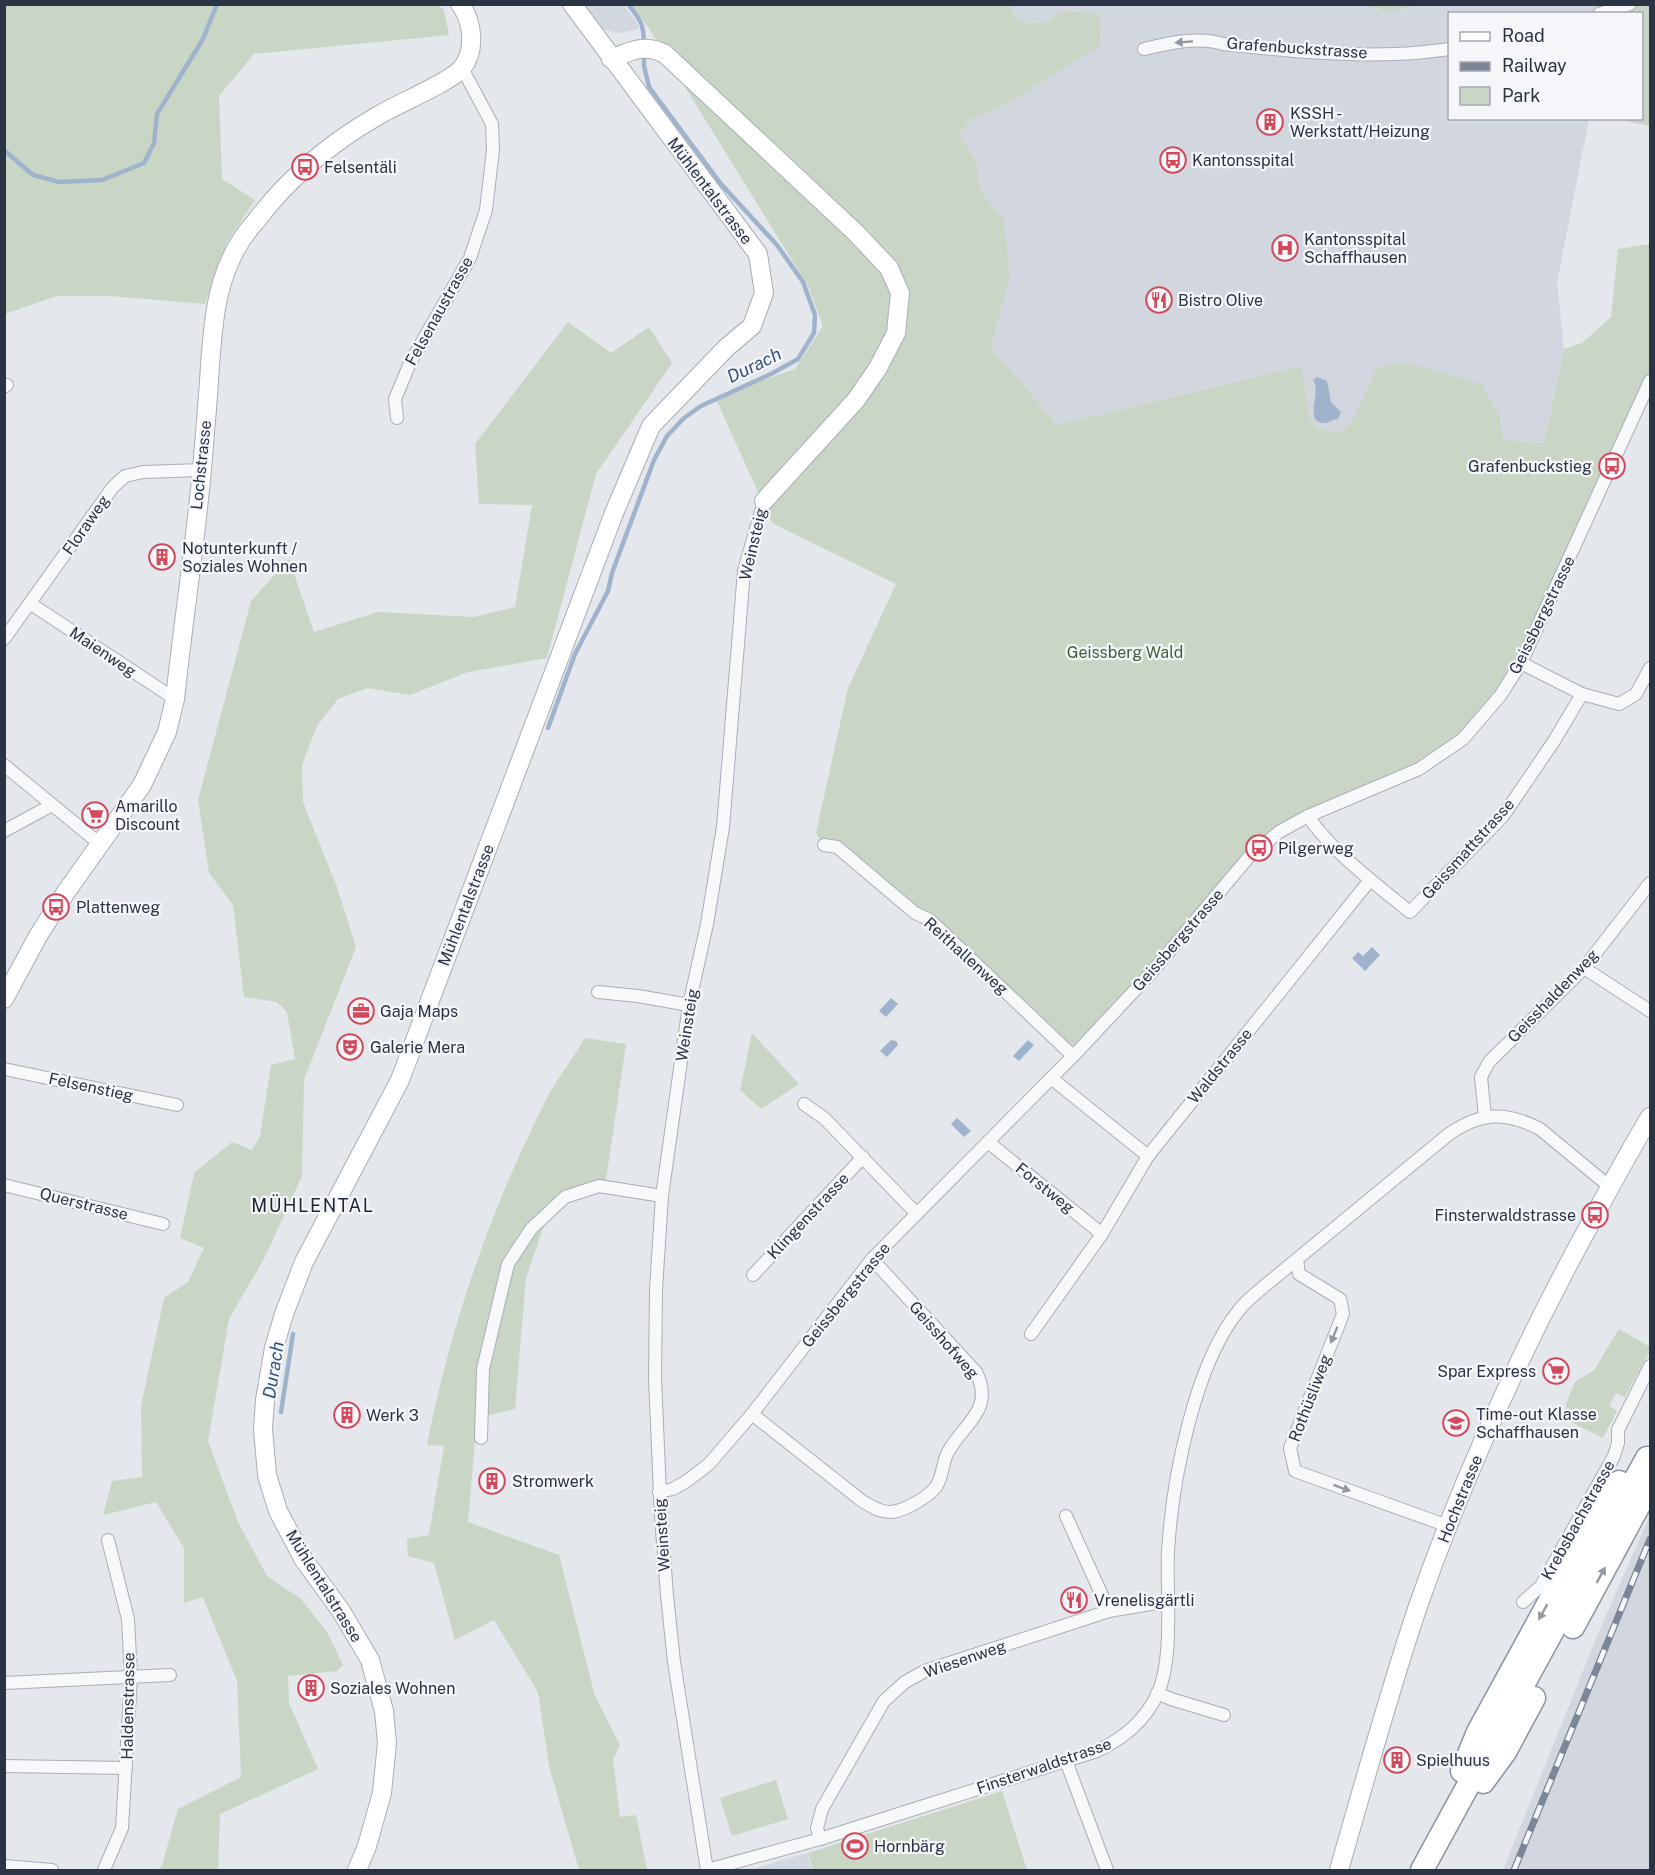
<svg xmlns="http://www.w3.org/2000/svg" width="1655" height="1875" viewBox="0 0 1655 1875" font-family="'Public Sans',sans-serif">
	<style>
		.built { fill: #d2d6de }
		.green { fill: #c9d6c5 }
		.water { fill: #9fb4cc }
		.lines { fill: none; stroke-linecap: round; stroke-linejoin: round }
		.stream { stroke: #9fb4cc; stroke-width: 4.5 }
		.street-casing { stroke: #a9aeb7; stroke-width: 14 }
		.secondary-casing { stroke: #a9aeb7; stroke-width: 20 }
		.highway-casing { stroke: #8b94a3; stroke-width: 25 }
		.street { stroke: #f7f8fa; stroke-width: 12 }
		.secondary { stroke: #fff; stroke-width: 18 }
		.highway { stroke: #fff; stroke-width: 22 }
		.rail-casing { stroke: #7d8696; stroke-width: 7 }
		.rail { stroke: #f4f6f9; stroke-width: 4.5; stroke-dasharray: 14; stroke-linecap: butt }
		.oneway { fill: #9196a0 }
		.oneway2 { fill: #959aa2 }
		.labels { text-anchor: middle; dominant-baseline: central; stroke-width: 4.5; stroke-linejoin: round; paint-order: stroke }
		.street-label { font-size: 16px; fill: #2b3445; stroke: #f4f6f9 }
		.poi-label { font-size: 16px; fill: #2b3445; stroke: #f4f6f9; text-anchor: start }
		.park-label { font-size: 16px; fill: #3f6138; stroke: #f4f6f9 }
		.water-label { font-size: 18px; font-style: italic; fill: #34527a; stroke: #f4f6f9 }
		.neighbourhood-label { font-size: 18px; letter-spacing: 1.5px; fill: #1d2536; stroke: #f4f6f9 }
	</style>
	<rect width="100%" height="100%" fill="#e4e7ec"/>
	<g class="built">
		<path d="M1366 4 1377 10H1405L1415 4 1593 5 1598 13 1450 14V118L1589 119 1557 283 1564 349 1544 443 1502 440 1500 417 1376 368 1355 417 1341 432 1321 430 1310 420 1300 366 1057 425 991 347 1010 276 1004 220 979 188 977 162 959 135 970 120 1009 103 1046 23 1019 22 1009 5Z"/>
		<path d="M584 5H623L637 22 639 29 618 33 602 29Z"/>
		<path d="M1650 1515V1870H1503L1595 1641Z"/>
		<path d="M807 1853 812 1870H750Z"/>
	</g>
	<g class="green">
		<path d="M1009 4 1019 22 1046 23 1061 11 1099 14 1100 45 1009 103 970 120 959 135 977 162 979 188 1004 220 1010 276 991 347 1057 425 1301 366 1310 420 1321 430 1341 432 1355 417 1376 368 1404 362 1481 384 1500 417 1503 440 1544 443 1564 349 1582 343 1611 317 1618 249 1650 244V381L1521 663 1463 739 1419 769 1279 832 1073 1056 930 920 824 845 816 833 848 688 896 584 772 523 715 397 795 369 823 326 808 286 648 27 631 5Z"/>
		<path d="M4 5H437L444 10 449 35 254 54 219 96 222 179 255 200 227 242 205 304 111 296H57L5 314Z"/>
		<path d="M1366 5H1415C1400 13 1381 12 1366 5Z"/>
		<path d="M1593 5H1650V126L1614 119 1642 118V14L1598 13Z"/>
		<path d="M568 322 611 353 649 327 672 363 596 474 547 658 468 672 410 695 368 688 338 699 317 726 302 765 303 802 337 887 356 947 304 1080 302 1176 265 1257 229 1319 208 1441 238 1522 267 1576 301 1599 327 1632 343 1665 337 1671 288 1676 289 1703 318 1769 220 1814 218 1870H157L162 1865 178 1809 241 1777 237 1681 203 1597 184 1603V1548L156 1502 103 1515 112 1481 142 1477 141 1406 164 1298 188 1282 204 1248 180 1238 194 1173 232 1142 252 1150 260 1136 271 1065 295 1059 287 1012 277 1002 244 997 233 905 209 873 198 800 251 601 289 559 314 632 378 612 474 617 515 607 532 505 479 504 475 444Z"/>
		<path d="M752 1033 799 1084 761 1109 740 1090Z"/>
		<path d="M585 1038 626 1044 606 1180 557 1194 541 1234 526 1278 515 1409 477 1418 468 1522 559 1555 595 1696 620 1745 613 1759 620 1817 636 1815 647 1870H579L549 1766 538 1692 494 1620 455 1640 434 1563 408 1556 407 1539 429 1535 444 1446 427 1445C450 1327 490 1211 544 1104 555 1081 572 1060 585 1038Z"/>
		<path d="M1619 1329 1650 1347V1351L1625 1397 1616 1393 1609 1406 1617 1411 1603 1438 1567 1420 1566 1404 1575 1382 1594 1370Z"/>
		<path d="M776 1780 788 1819 732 1836 720 1798Z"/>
		<path d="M1002 1791 1027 1870H813L808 1853Z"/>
	</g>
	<g class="water">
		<path d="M1317 377 1327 381 1331 402 1341 412 1338 419C1332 419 1330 423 1324 423 1303 423 1322 392 1313 380Z"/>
		<path d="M1372 947 1380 955 1365 971 1352 958 1358 952 1363 956Z"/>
		<path d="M891 998 898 1004 886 1017 879 1011Z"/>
		<path d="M891 1040 896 1041 898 1045 887 1057 880 1051Z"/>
		<path d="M1028 1040 1034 1045 1019 1061 1013 1056Z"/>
		<path d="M957 1118 971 1131 964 1137 951 1124Z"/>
	</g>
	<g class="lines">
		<g class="stream">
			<path d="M628 4C641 20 644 25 644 45"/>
			<path d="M4 150 33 175 59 182 102 180 144 163 154 143 157 114 203 39 217 4"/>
			<path d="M548 728 575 654 608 591 612 573 654 460 667 436 684 418 701 406 771 374 798 359 814 333 815 315 803 282 777 245 721 184 649 87 644 66V53"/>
			<path d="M281 1412 293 1334"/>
		</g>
		<g class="street-casing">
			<g id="street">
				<path d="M1599 14 1630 4"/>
				<path d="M1144 49C1169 43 1199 36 1223 44 1280 50 1337 56 1394 54 1413 54 1431 51 1450 49"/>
				<path d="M4 387 7 385"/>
				<path d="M397 418 395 399 410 363 470 258 486 210 493 150 492 124 462 68"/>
				<path d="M31 604 175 699"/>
				<path d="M4 639 113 487 125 476 143 472 202 470"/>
				<path d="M1521 663 1582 694 1619 704 1636 694 1650 668"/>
				<path d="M4 765 100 844"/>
				<path d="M1308 816C1330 850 1378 886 1410 912L1503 816 1554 741 1582 694"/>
				<path d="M4 831 52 805"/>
				<path d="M824 845 837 847 915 913 930 920 1073 1056"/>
				<path d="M1584 968 1650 1011"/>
				<path d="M598 992 638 996 689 1005"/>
				<path d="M4 1069 177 1105"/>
				<path d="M1051 1078 1148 1156 1370 880"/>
				<path d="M804 1104 824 1118 917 1214"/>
				<path d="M1485 1117 1481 1077 1489 1062 1584 968 1650 883"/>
				<path d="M988 1142 1102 1234"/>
				<path d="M4 1185 163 1224"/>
				<path d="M1297 1260 1299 1274 1340 1299 1343 1314 1290 1448 1295 1471 1448 1526"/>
				<path d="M753 1275 863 1157"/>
				<path d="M1031 1334 1102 1234 1148 1156"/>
				<path d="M752 1414 862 1501C871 1506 881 1513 892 1512 906 1510 928 1497 936 1487 943 1477 942 1463 948 1452 964 1423 995 1410 976 1372L872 1259"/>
				<path d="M481 1438 483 1369 508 1264 531 1229 565 1197 599 1186 662 1196"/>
				<path d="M659 1492 673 1489 687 1481 709 1464 752 1414 872 1259 1078 1051 1151 973 1248 858 1279 832 1308 816 1419 769 1463 739 1500 696 1521 663 1650 381"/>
				<path d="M1066 1516 1109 1611"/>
				<path d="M1523 1602 1541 1586 1614 1456 1618 1443V1430L1650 1366"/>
				<path d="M4 1683 170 1675"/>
				<path d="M1157 1693 1171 1699 1224 1715"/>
				<path d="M1066 1761 1107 1870"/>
				<path d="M4 1766 126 1768"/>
				<path d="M820 1839 817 1828 822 1809 884 1701 905 1682 925 1671 1109 1611 1168 1601"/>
				<path d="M4 1866 52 1870"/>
				<path d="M104 1870 122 1828 131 1677 128 1619 108 1540"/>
				<path d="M707 1870 674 1662 667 1595 661 1517 655 1378 656 1289 662 1196 689 1005 707 924 723 827 744 571 764 501"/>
				<path d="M707 1870 820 1839 1097 1751C1124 1738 1145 1721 1158 1693 1174 1656 1166 1592 1168 1552 1172 1482 1194 1365 1239 1310 1245 1302 1254 1295 1262 1288L1449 1134C1481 1112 1506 1111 1540 1129L1610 1187"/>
			</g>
		</g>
		<g class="secondary-casing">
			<g id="secondary">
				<path d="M611 59C630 51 645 43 665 54L856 233 889 268 900 293 896 333 878 368 856 400 764 501"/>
				<path d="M4 999 38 936 66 892 142 785 167 732 175 699C183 623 195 546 202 469 205 434 208 400 210 365 213 329 215 292 231 259 237 245 246 232 256 221 289 177 332 142 379 115 397 104 451 82 462 68 476 51 473 21 460 4"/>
				<path d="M357 1870 367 1846 382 1793 387 1743 384 1711 370 1660 341 1611 304 1560 278 1511 267 1475 263 1429 265 1400 274 1348 284 1314 304 1262 400 1080 614 513 651 426 726 348 752 326 764 293 758 254 572 4"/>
				<path d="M1339 1870C1364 1783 1388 1696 1417 1609 1460 1485 1515 1364 1577 1248 1601 1204 1624 1160 1650 1117"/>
			</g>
		</g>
		<g class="highway-casing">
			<g id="highway">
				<path d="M1573 1627 1650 1485"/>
				<path d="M1462 1771 1478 1732 1588 1531 1619 1482"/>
				<path d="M1483 1782 1505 1752 1534 1698"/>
				<path d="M1422 1870 1647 1458"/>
			</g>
		</g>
		<use href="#street" class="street"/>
		<use href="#secondary" class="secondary"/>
		<use href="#highway" class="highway"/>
		<g class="rail-casing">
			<path id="rail" d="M1514 1870 1650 1539"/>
		</g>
		<use href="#rail" class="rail"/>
	</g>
	<defs><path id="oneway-solid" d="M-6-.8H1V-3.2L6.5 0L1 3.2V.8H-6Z" transform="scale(1.5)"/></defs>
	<g class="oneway">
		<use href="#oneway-solid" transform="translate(1184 42) rotate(176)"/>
		<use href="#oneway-solid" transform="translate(1334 1335) rotate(112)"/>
		<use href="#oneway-solid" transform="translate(1342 1488) rotate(20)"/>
	</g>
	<g class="oneway2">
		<use href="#oneway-solid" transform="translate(1601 1575) rotate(-61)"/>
		<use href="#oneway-solid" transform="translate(1543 1612) rotate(119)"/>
	</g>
	<defs>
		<g id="building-ring" transform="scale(1.35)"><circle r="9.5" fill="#f4f6f9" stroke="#d1495b" stroke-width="1.5"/><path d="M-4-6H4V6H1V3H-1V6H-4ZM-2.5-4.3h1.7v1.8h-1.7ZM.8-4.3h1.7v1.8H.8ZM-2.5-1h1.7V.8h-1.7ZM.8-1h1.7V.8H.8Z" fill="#d1495b"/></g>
		<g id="bus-ring" transform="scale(1.35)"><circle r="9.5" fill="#f4f6f9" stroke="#d1495b" stroke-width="1.5"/><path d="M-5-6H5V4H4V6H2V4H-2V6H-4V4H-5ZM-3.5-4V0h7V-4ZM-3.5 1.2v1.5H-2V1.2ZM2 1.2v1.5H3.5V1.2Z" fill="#d1495b"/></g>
		<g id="hospital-ring" transform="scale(1.35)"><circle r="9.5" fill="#f4f6f9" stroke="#d1495b" stroke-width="1.5"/><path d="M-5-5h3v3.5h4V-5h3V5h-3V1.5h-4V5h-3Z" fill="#d1495b"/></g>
		<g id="restaurant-ring" transform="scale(1.35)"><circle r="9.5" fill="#f4f6f9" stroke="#d1495b" stroke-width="1.5"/><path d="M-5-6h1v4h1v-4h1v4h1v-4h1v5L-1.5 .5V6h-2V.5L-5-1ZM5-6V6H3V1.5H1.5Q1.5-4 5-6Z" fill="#d1495b"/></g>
		<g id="supermarket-ring" transform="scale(1.35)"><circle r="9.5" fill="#f4f6f9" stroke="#d1495b" stroke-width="1.5"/><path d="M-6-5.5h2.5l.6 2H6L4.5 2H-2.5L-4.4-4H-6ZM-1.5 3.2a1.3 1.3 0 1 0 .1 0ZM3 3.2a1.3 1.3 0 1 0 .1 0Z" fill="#d1495b"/></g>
		<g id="office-ring" transform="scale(1.35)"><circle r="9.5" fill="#f4f6f9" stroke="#d1495b" stroke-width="1.5"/><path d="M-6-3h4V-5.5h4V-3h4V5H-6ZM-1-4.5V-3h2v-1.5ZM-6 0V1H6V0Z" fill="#d1495b"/></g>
		<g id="theatre-ring" transform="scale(1.35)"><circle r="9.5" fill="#f4f6f9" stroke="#d1495b" stroke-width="1.5"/><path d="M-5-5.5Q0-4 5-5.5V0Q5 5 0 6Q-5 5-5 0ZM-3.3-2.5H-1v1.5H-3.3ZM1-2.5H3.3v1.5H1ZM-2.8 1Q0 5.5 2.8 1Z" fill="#d1495b"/></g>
		<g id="school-ring" transform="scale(1.35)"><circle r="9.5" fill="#f4f6f9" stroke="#d1495b" stroke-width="1.5"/><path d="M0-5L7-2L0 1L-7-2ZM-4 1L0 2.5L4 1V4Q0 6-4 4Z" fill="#d1495b"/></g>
		<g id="stadium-ring" transform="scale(1.35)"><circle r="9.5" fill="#f4f6f9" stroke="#d1495b" stroke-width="1.5"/><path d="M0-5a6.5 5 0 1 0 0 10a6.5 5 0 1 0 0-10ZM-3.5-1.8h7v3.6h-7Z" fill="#d1495b"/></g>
	</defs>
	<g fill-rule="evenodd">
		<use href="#building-ring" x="1270" y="122"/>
		<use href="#bus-ring" x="1173" y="160"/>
		<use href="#bus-ring" x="305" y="167"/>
		<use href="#hospital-ring" x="1285" y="248"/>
		<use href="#restaurant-ring" x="1159" y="300"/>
		<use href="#bus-ring" x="1612" y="466"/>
		<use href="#building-ring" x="162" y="557"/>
		<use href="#supermarket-ring" x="95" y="815"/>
		<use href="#bus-ring" x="1259" y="848"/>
		<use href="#bus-ring" x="56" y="907"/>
		<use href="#office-ring" x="361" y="1011"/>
		<use href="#theatre-ring" x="350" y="1047"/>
		<use href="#bus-ring" x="1595" y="1215"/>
		<use href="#supermarket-ring" x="1556" y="1371"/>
		<use href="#building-ring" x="347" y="1415"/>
		<use href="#school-ring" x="1456" y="1423"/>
		<use href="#building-ring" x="492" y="1481"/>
		<use href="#restaurant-ring" x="1074" y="1600"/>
		<use href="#building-ring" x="311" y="1688"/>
		<use href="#building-ring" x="1397" y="1760"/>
		<use href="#stadium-ring" x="855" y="1846"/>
	</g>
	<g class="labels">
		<g class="street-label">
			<text transform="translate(1297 48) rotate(4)">Grafenbuckstrasse</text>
			<text transform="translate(710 191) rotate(53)">Mühlentalstrasse</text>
			<text transform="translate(439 311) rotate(-61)">Felsenaustrasse</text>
			<text transform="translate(201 465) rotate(-84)">Lochstrasse</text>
			<text transform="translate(86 525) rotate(-55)">Floraweg</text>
			<text transform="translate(753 544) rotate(-77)">Weinsteig</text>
			<text transform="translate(1542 615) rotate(-64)">Geissbergstrasse</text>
			<text transform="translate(103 652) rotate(34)">Maienweg</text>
			<text transform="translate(1468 849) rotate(-48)">Geissmattstrasse</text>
			<text transform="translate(466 905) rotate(-69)">Mühlentalstrasse</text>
			<text transform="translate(1178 940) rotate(-49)">Geissbergstrasse</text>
			<text transform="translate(966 956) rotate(42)">Reithallenweg</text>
			<text transform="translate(1553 996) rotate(-46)">Geisshaldenweg</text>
			<text transform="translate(687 1025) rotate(-81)">Weinsteig</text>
			<text transform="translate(1220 1066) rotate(-51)">Waldstrasse</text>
			<text transform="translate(91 1087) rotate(12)">Felsenstieg</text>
			<text transform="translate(1045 1188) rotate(39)">Forstweg</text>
			<text transform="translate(84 1204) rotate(14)">Querstrasse</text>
			<text transform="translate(808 1216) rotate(-47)">Klingenstrasse</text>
			<text transform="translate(846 1295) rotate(-51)">Geissbergstrasse</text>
			<text transform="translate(944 1340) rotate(49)">Geisshofweg</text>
			<text transform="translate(1310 1398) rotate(-69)">Rothüsliweg</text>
			<text transform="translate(1460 1499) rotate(-68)">Hochstrasse</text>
			<text transform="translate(1578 1520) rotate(-61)">Krebsbachstrasse</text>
			<text transform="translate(662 1535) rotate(-94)">Weinsteig</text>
			<text transform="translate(324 1586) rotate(58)">Mühlentalstrasse</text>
			<text transform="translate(965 1659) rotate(-19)">Wiesenweg</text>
			<text transform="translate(128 1706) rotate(-89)">Haldenstrasse</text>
			<text transform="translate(1044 1766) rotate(-19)">Finsterwaldstrasse</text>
		</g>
		<g class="poi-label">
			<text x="1290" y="113">KSSH -<tspan x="1290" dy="18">Werkstatt/Heizung</tspan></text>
			<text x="1192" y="160">Kantonsspital</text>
			<text x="324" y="167">Felsentäli</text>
			<text x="1304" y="239">Kantonsspital<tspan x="1304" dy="18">Schaffhausen</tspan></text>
			<text x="1178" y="300">Bistro Olive</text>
			<text x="1592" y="466" text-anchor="end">Grafenbuckstieg</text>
			<text x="182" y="548">Notunterkunft /<tspan x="182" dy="18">Soziales Wohnen</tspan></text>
			<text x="115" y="806">Amarillo<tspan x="115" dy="18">Discount</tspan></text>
			<text x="1278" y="848">Pilgerweg</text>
			<text x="76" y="907">Plattenweg</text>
			<text x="380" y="1011">Gaja Maps</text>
			<text x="370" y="1047">Galerie Mera</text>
			<text x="1576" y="1215" text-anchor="end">Finsterwaldstrasse</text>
			<text x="1536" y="1371" text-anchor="end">Spar Express</text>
			<text x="1476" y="1414">Time-out Klasse<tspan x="1476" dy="18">Schaffhausen</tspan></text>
			<text x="366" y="1415">Werk 3</text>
			<text x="512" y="1481">Stromwerk</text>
			<text x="1094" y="1600">Vrenelisgärtli</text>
			<text x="330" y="1688">Soziales Wohnen</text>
			<text x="1416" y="1760">Spielhuus</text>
			<text x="874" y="1846">Hornbärg</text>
		</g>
		<g class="park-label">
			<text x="1125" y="652">Geissberg Wald</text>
		</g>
		<g class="water-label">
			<text transform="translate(754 365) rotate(-26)">Durach</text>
			<text transform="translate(273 1370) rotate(-81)">Durach</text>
		</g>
		<g class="neighbourhood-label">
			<text x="313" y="1205">MÜHLENTAL</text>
		</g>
	</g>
	<rect width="1655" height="1875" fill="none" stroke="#2b3445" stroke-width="12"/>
	<rect x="1448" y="12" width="195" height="108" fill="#f4f6f9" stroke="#a4a8b1" stroke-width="1.5"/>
	<rect x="1460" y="32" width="30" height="9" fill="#ffffff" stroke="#a4a8b1" stroke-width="1.5"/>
	<text x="1502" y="42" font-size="18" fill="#2b3445">Road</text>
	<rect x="1460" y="62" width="30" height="9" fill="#7d8696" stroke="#a4a8b1" stroke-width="1.5"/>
	<text x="1502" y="72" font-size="18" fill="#2b3445">Railway</text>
	<rect x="1460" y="87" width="30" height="18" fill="#c9d6c5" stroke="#a4a8b1" stroke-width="1.5"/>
	<text x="1502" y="102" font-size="18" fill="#2b3445">Park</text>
</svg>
